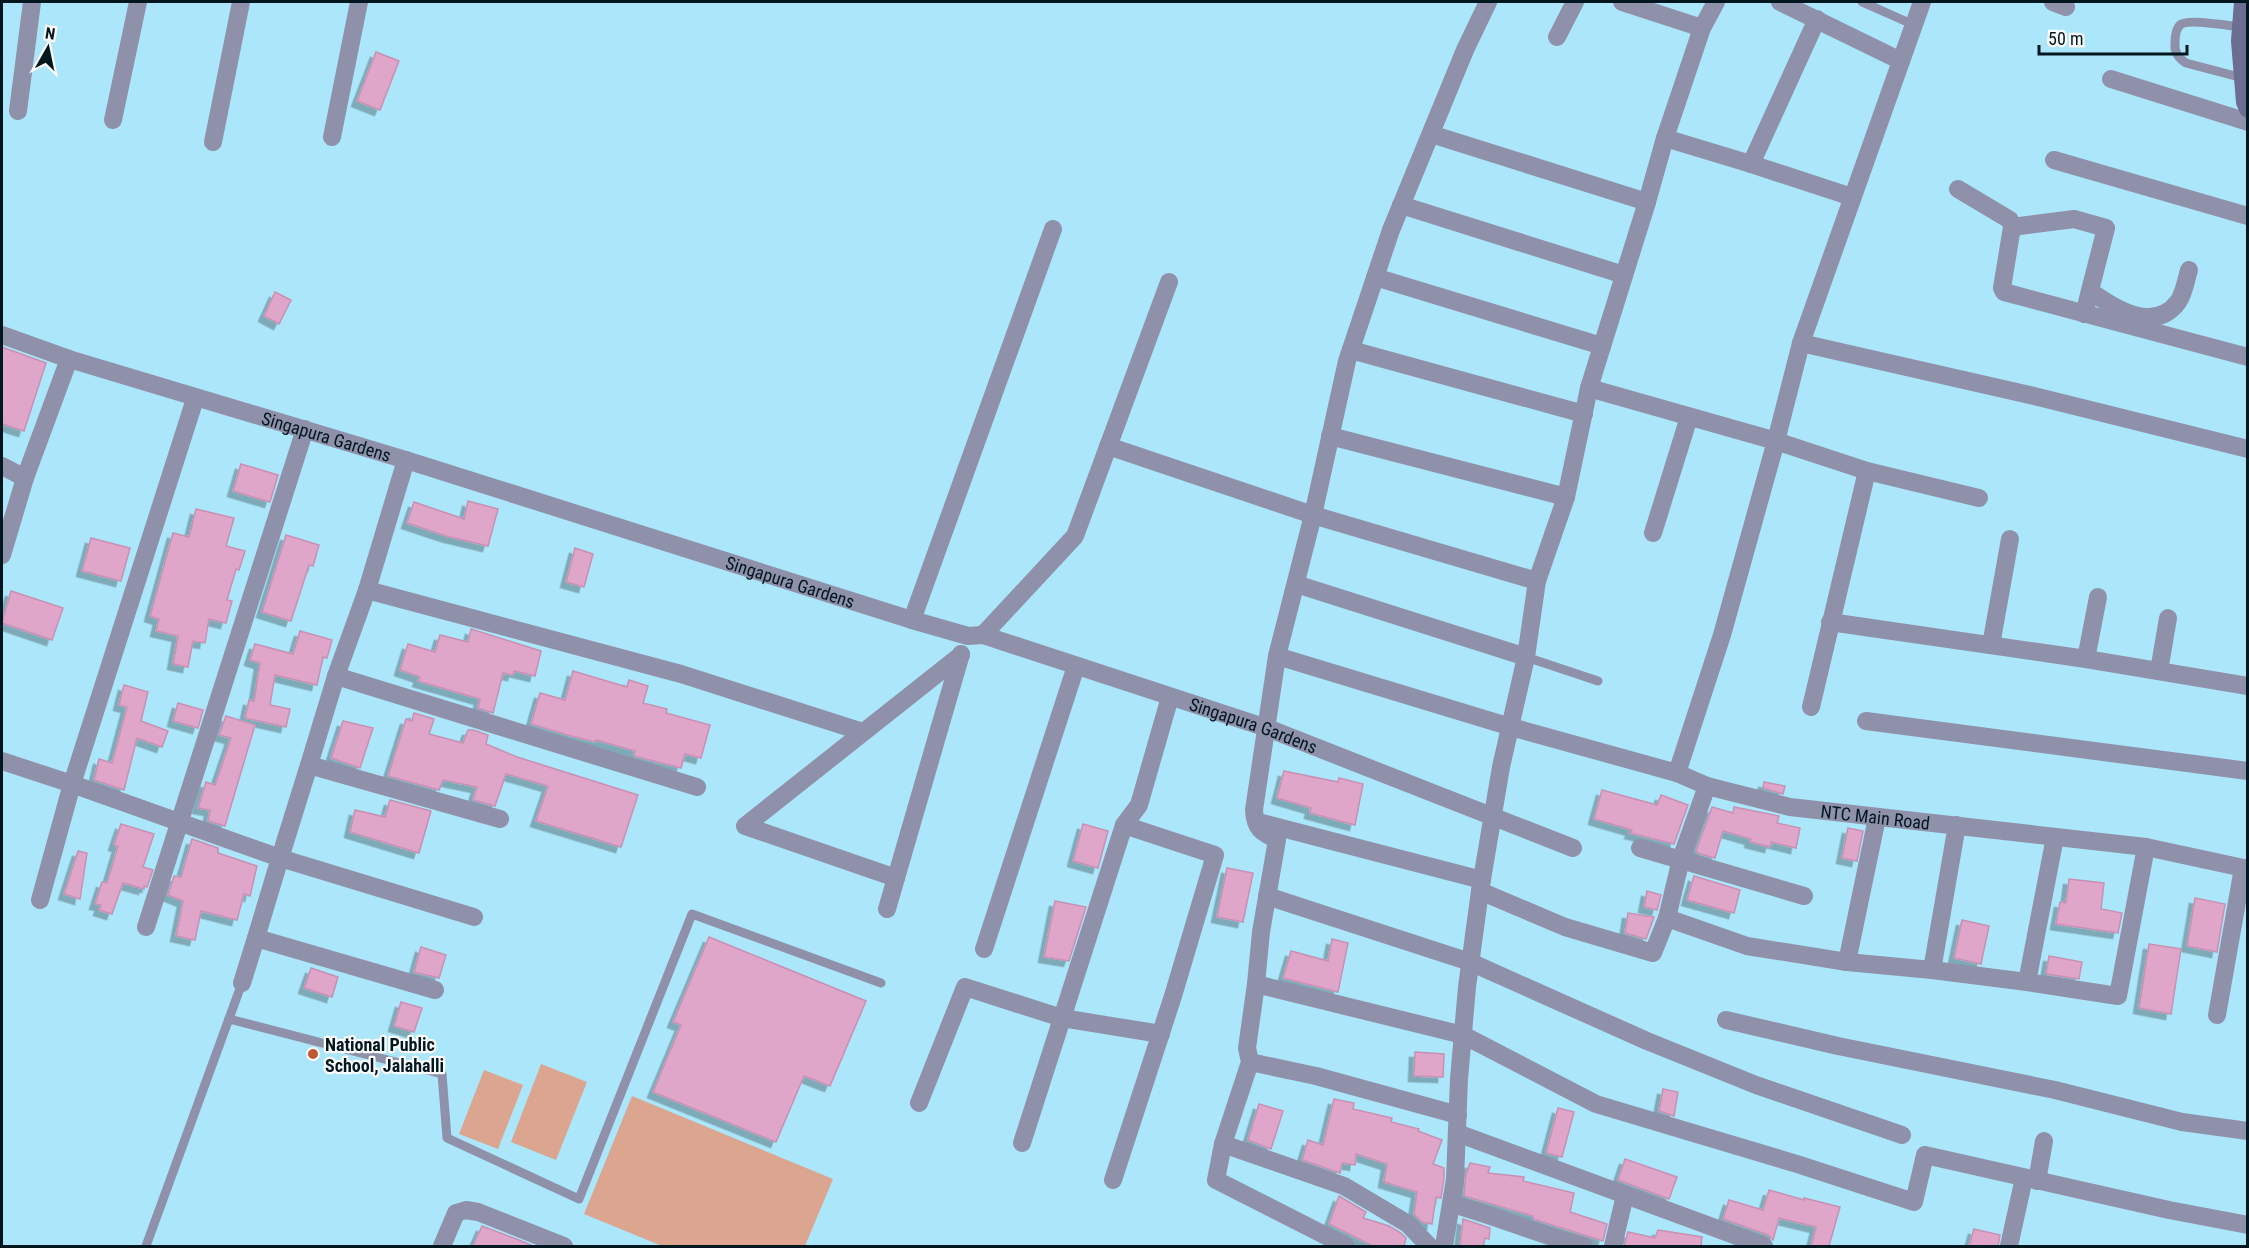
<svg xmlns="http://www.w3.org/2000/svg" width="2249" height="1248" viewBox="0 0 2249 1248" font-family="'Roboto Condensed',sans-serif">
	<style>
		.green { fill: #dba590 }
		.building { fill: #dfa6c9; stroke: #c890b3; stroke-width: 1.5; filter: url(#shadow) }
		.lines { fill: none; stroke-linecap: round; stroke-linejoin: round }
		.lane { stroke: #8f91aa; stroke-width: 9 }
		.street { stroke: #8f91aa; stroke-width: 18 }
		.secondary { stroke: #6b6d91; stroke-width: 18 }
		.poi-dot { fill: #c0592f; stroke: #fcfcfc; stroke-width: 2 }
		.labels { text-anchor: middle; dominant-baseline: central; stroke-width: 4.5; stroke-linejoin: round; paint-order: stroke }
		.street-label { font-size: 18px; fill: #001720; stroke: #fcfcfc }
		.poi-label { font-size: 18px; font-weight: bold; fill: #001720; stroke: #fcfcfc; text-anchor: start }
	</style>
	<defs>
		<filter id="shadow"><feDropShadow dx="-5.5" dy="5.5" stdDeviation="0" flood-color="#0004"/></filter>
	</defs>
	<rect width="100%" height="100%" fill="#ace6fa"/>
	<g class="green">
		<path d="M541 1064 587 1082 556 1160 511 1142Z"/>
		<path d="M484 1070 523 1085 498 1149 459 1134Z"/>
		<path d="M632 1096 833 1179 805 1246H662L584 1214Z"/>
	</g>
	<g class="building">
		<path d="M376 52 399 61 380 110 357 101Z"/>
		<path d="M275 292 291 300 279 324 264 316Z"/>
		<path d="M2 347 46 363 24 431 2 424Z"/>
		<path d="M241 464 278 475 270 502 233 491Z"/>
		<path d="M468 501 498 509 488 546 446 536 407 523 414 502 464 519Z"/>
		<path d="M196 509 234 518 226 546 245 551 239 570 236 569 227 600 232 601 226 623 209 619 205 643 193 641 188 667 173 664 178 636 156 631 159 619 150 616 173 533 189 537Z"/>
		<path d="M286 535 319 545 313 566 309 565 291 621 262 612Z"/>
		<path d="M91 538 130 548 121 581 82 571Z"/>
		<path d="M575 548 593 554 584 587 566 582Z"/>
		<path d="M11 591 63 608 52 640 2 623Z"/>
		<path d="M471 629 541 651 535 676 514 671 513 675 503 673 493 713 478 708 480 699 418 681 420 677 400 670 408 644 435 652 440 635 468 642Z"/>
		<path d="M300 631 332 640 327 658 323 657 317 685 275 675 270 705 290 709 286 727 245 718 249 700 254 701 260 663 250 660 255 644 293 654Z"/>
		<path d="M573 671 627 687 629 680 648 686 643 703 667 709 666 713 710 725 701 758 685 754 681 768 634 756 635 751 596 740 595 742 571 736 531 724 540 693 565 700Z"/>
		<path d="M124 685 148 692 141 721 168 731 162 747 137 738 124 790 94 780 99 759 112 763 127 707 119 705Z"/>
		<path d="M178 703 203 710 198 728 173 721Z"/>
		<path d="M414 713 434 719 429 734 463 743 468 730H473L488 735 486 744 517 757 638 795 621 847 536 821 548 786 506 774 495 806 473 800 477 787 443 780 439 790 388 776 406 719 412 721Z"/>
		<path d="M226 716 255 725 225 826 208 821 210 810 198 808 206 782 215 785 231 738 219 735Z"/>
		<path d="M343 721 373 728 360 768 331 758Z"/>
		<path d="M1284 771 1338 782 1339 778 1363 784 1355 825 1310 813 1311 808 1277 798Z"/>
		<path d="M1764 782 1785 786 1783 794 1763 788Z"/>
		<path d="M1602 790 1657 805 1661 795 1688 805 1674 844 1630 833 1632 830 1594 819Z"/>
		<path d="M390 800 431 811 419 853 350 832 355 810 385 817Z"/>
		<path d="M1712 807 1733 813 1734 807 1779 816 1777 823 1800 828 1796 848 1771 842 1770 847 1750 842 1751 839 1723 831 1715 858 1700 854 1696 851Z"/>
		<path d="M121 824 154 834 143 867 153 870 147 887 144 886V889L123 883 112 914 99 910 101 905 95 904 102 882 107 883 118 846 114 845Z"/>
		<path d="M1083 824 1108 831 1098 868 1073 861Z"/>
		<path d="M1848 828 1863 831 1857 861 1842 858Z"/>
		<path d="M192 839 218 848V853L257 866 250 896 244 894 237 920 201 911 195 940 176 936 183 901 168 895 174 876 181 877Z"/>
		<path d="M78 851 87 853 80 899 64 894Z"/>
		<path d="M1227 868 1253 873 1243 922 1217 917Z"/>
		<path d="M1694 876 1740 890 1734 913 1687 900Z"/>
		<path d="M2069 879 2104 883 2101 909 2122 913 2118 933 2056 924 2060 902 2066 903Z"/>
		<path d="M1647 891 1661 895 1657 910 1644 907Z"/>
		<path d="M2195 898 2225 904 2217 952 2187 946Z"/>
		<path d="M1055 901 1086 907 1069 961 1044 957Z"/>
		<path d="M1628 913 1654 917 1646 939 1625 933Z"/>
		<path d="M1962 920 1989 926 1981 964 1954 958Z"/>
		<path d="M709 937 866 1001 830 1086 804 1076 776 1142 653 1092 681 1025 673 1022Z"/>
		<path d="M1332 939 1348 943 1338 992 1283 978 1291 951 1328 961Z"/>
		<path d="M2149 944 2181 949 2171 1014 2139 1008Z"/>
		<path d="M421 947 446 955 439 978 414 972Z"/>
		<path d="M2049 956 2082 962 2079 979 2046 974Z"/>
		<path d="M311 968 338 977 332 997 304 988Z"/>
		<path d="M401 1002 422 1008 414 1032 394 1026Z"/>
		<path d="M1415 1052 1444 1054 1443 1077 1414 1076Z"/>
		<path d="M1663 1089 1678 1092 1674 1116 1659 1111Z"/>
		<path d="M1334 1099 1354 1103 1353 1109 1392 1118 1391 1122 1419 1129 1418 1131 1442 1140 1433 1164 1444 1168V1178L1441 1198 1436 1197 1432 1224 1422 1222 1414 1214 1417 1192 1384 1182 1387 1164 1356 1154 1355 1165 1342 1163 1340 1173 1302 1160 1308 1140 1323 1145Z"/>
		<path d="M1259 1104 1283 1111 1271 1149 1248 1140Z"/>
		<path d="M1558 1108 1574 1112 1562 1157 1546 1153Z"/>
		<path d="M1625 1159 1677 1177 1669 1199 1618 1180Z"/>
		<path d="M1470 1163 1490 1167 1488 1173 1524 1177 1523 1181 1574 1193 1570 1212 1607 1224 1603 1241 1533 1219V1216L1464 1196 1466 1174Z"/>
		<path d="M1769 1190 1804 1200V1198L1840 1207 1829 1246H1811L1816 1227 1779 1218 1773 1240 1768 1235 1723 1219 1729 1200 1763 1210Z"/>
		<path d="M1339 1196 1366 1212 1363 1218 1389 1226 1401 1233 1406 1238 1404 1246H1373L1329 1224Z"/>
		<path d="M1463 1219 1490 1228 1489 1239 1485 1238 1483 1246H1460Z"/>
		<path d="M482 1226 519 1240 533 1246H473Z"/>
		<path d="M1974 1229 2000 1235 1998 1246H1969Z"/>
		<path d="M1658 1230 1702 1237 1701 1246H1624L1628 1232 1655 1238Z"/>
	</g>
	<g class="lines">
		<g class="lane">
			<path d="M1862 2 1914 25"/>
			<path d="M2241 27C2230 26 2187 18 2180 25 2176 29 2175 38 2175 43 2174 52 2178 58 2186 63L2243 78"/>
			<path d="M1526 657 1598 681"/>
			<path d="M229 1019 442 1074 447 1138 579 1199 692 914 881 983"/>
			<path d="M146 1246 242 983"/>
		</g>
		<g class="street">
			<path d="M1488 2 1465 50 1391 230 1347 361 1313 515 1277 656 1254 810C1255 829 1261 832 1277 840L1261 932 1256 984 1463 1035 1596 1104 1797 1164 1914 1202 1925 1155 2169 1210 2248 1225"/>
			<path d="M1622 2 1702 28"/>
			<path d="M1780 2 1901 61"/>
			<path d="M2053 2 2066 7"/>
			<path d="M1817 19 1751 164 1852 197"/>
			<path d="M1557 37 1575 2"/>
			<path d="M2111 79 2248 122"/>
			<path d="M18 111 32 2"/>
			<path d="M113 120 138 2"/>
			<path d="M1431 134 1647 202"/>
			<path d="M332 137 359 2"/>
			<path d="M1665 138 1751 164"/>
			<path d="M213 142 241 2"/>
			<path d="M2054 160 2248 216"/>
			<path d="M1958 189 2010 220 2012 227 2002 288 2004 292 2248 357"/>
			<path d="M1401 205 1624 275"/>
			<path d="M2012 227 2074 219 2106 228 2084 314"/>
			<path d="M1375 277 1602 346"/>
			<path d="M2090 291C2114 308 2154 334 2178 302 2184 294 2186 280 2189 270"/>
			<path id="s1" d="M2 335 69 359 406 460 912 620 968 636 983 635 1267 728 1573 848"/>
			<path d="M1801 343 2034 396 2248 449"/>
			<path d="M1351 350 1584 414"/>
			<path d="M1589 388 1776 441 1867 471"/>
			<path d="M1330 436 1566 497"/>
			<path d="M1108 446 1313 515 1537 581"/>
			<path d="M406 460 367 590 681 674 863 732"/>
			<path d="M2 466 25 478"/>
			<path d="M1653 533 1689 417"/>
			<path d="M2 555 25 478 69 359"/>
			<path d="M1296 584 1526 657"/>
			<path d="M367 590 336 676 697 787"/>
			<path d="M912 620 1053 229"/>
			<path d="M1830 622 2086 659 2248 686"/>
			<path d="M983 635 1075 536 1169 282"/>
			<path d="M1991 645 2010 539"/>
			<path id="s2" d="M1277 656 1511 727 1677 773 1707 786 1790 807 2146 847 2248 869"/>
			<path d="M2086 659 2098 597"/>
			<path d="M2159 671 2168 618"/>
			<path d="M336 676 309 765 500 819"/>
			<path d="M1811 707 1867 471 1979 498"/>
			<path d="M1866 721 2248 771"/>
			<path d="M2 761 72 784 280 858 256 938 435 990"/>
			<path d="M309 765 280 858 474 917"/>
			<path d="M1677 773 1722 635 1776 441 1801 343 1922 2"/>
			<path d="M1262 823 1482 880"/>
			<path d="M1640 848 1804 896"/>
			<path d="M896 878 745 826 961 655"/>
			<path d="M1480 891 1565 927 1653 953 1667 918 1681 859 1707 786"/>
			<path d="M1267 896 1470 962 1647 1041 1756 1085 1902 1135"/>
			<path d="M40 900 72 784 195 399"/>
			<path d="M887 909 961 654"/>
			<path d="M1667 918 1747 946 1847 962 1932 970 1957 825"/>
			<path d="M146 927 305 429"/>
			<path d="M984 949 1076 666"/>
			<path d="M1847 962 1877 818"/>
			<path d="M1932 970 2027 982 2055 837"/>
			<path d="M2027 982 2118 996 2146 847"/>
			<path d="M242 983 256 938"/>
			<path d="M1256 984 1247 1048 1250 1062 1223 1144 1216 1180 1346 1246"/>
			<path d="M2217 1015 2243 868"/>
			<path d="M1726 1020 1838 1046 2055 1090 2182 1122 2248 1131"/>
			<path d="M1250 1062 1316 1076 1458 1115"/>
			<path d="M919 1103 965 987 1062 1018 1161 1034"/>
			<path d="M1457 1133 1764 1246"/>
			<path d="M1022 1143 1124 825 1139 805 1170 697"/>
			<path d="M1223 1144 1344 1186 1408 1224 1429 1246"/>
			<path d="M1113 1180 1173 996 1215 855 1124 825"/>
			<path d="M2037 1181 2044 1141"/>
			<path d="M1452 1204C1497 1216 1539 1235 1584 1246"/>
			<path d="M442 1246 456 1213 466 1210 478 1212 564 1246"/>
			<path d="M1444 1246 1455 1179 1459 1079 1467 987 1480 891 1501 767 1526 657 1537 581 1566 497 1589 388 1647 202 1665 138 1702 28 1716 2"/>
			<path d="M1613 1246 1625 1195"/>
			<path d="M2009 1246 2024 1178"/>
		</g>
		<path class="secondary" d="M2243 2 2240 41 2245 102 2248 109"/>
	</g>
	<circle class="poi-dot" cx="313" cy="1054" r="6"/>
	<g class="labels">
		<g class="street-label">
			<text stroke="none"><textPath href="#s1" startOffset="340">Singapura Gardens</textPath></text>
			<text stroke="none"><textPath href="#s1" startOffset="826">Singapura Gardens</textPath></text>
			<text stroke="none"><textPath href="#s1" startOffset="1312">Singapura Gardens</textPath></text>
			<text stroke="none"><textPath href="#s2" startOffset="621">NTC Main Road</textPath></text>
		</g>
		<g class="poi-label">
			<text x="325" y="1044">National Public<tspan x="325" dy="21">School, Jalahalli</tspan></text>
		</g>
	</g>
	<rect width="2249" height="1248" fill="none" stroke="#001720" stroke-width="6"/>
	<g transform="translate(48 48) rotate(9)" stroke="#fcfcfc" stroke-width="4.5" paint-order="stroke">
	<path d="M0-4.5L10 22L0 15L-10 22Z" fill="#001720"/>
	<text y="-9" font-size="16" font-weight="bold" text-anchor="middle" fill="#001720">N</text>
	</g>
	<path d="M2039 45v9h148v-9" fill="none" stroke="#001720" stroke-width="3"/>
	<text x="2048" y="45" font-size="18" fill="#001720" stroke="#fcfcfc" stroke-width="4.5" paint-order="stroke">50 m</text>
</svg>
